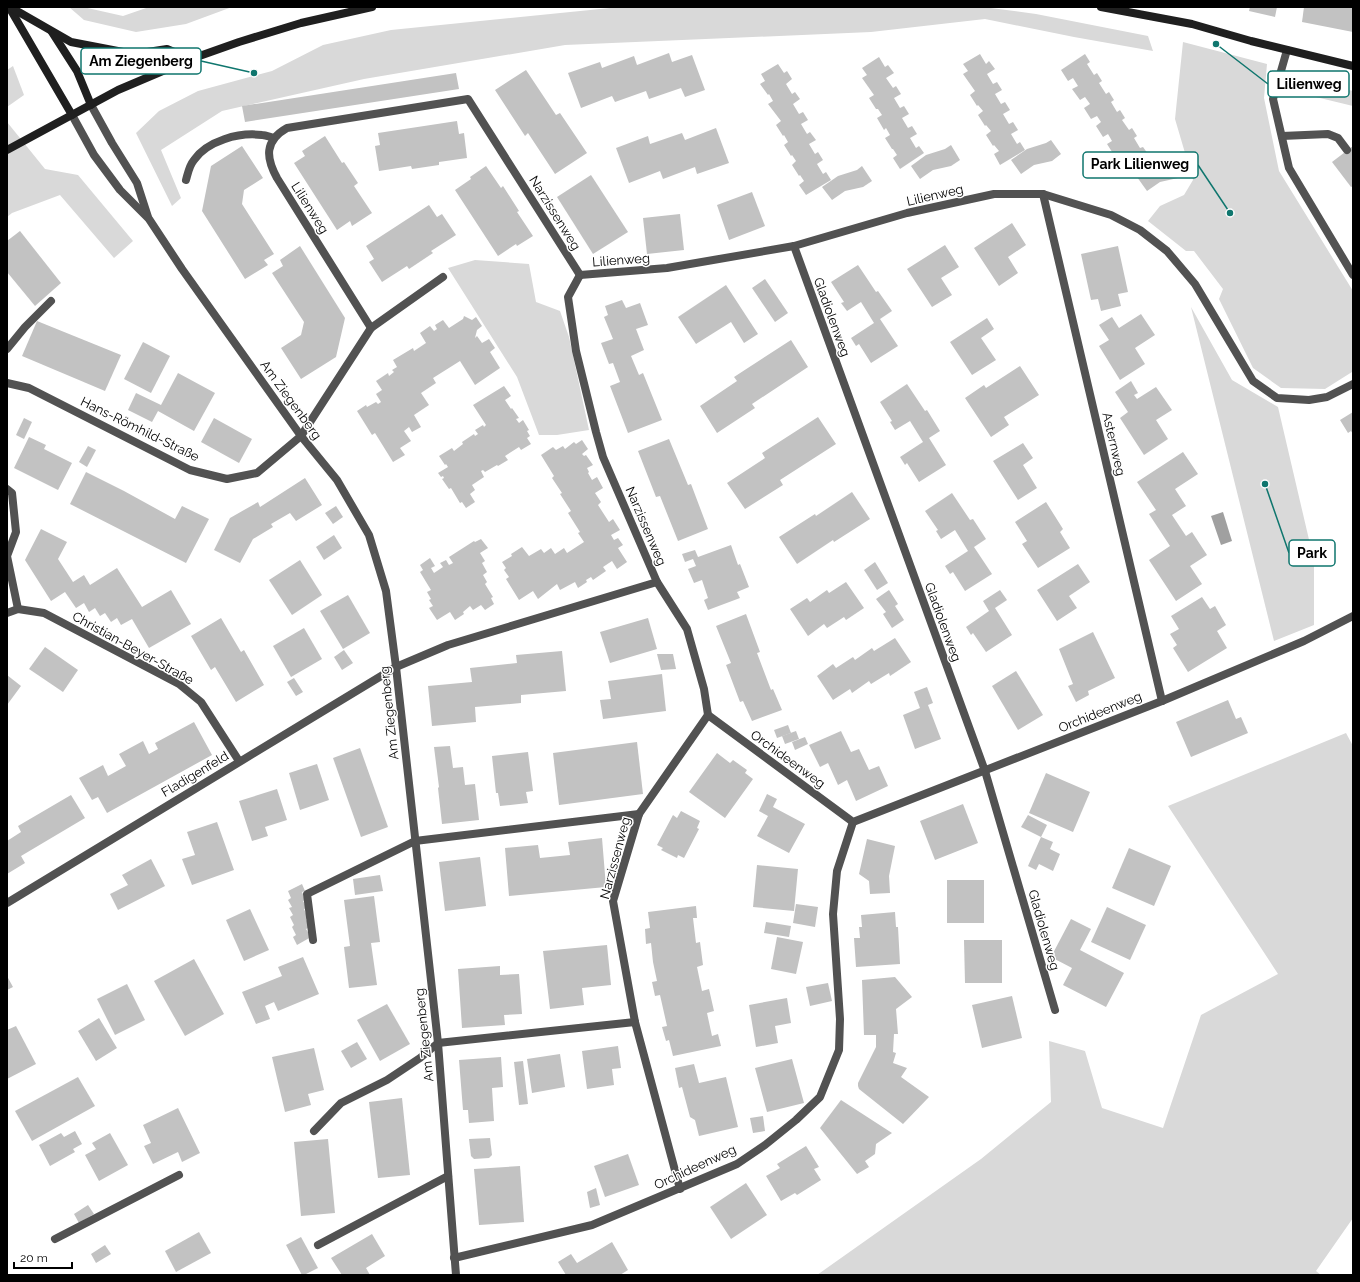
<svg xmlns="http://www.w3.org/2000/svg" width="1360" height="1282" viewBox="0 0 1360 1282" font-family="Raleway,sans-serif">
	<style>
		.green { fill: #d9d9d9 }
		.water { fill: #a0a0a0 }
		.building { fill: #c2c2c2 }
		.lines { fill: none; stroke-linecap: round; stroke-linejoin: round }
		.lane { stroke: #525252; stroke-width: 8 }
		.street { stroke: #525252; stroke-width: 8 }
		.secondary { stroke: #1f1f1f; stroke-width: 8 }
		.labels { text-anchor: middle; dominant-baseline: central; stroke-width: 3; stroke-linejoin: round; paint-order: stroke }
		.street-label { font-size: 13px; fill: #000; stroke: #fff }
		.leader { fill: none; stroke: #0f766e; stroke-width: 1.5 }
		.callout-dot { fill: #0f766e; stroke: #fff; stroke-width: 1.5 }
		.callout { fill: #fff; stroke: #0f766e; stroke-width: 1.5 }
		.callout-label { font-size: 14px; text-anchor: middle; font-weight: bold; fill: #000 }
	</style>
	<rect width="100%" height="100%" fill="#fff"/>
	<g class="green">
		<path d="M69 7H83L123 16 149 7H232L186 24 136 32 84 20Z"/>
		<path d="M670 7H983L1036 14 1148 36 1153 51 1074 37 985 19 871 32 565 45 364 79 222 111 161 150 181 198 172 206 136 133 159 111 198 91 272 71 323 45 391 30 610 8Z"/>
		<path d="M1183 42 1267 64 1264 98 1279 171 1353 291V370L1352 372 1325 389 1281 388 1253 368 1219 299 1223 289 1194 251H1186L1148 221 1160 206 1184 195 1193 180 1175 119Z"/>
		<path d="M13 66 24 95 7 107V70Z"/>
		<path d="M1296 76 1353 91V106L1291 91Z"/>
		<path d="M7 122 45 169 78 175 133 241 114 258 60 195 12 213 7 217Z"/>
		<path d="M475 260 529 264 536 302 560 311 569 337 589 430 557 435H539L517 377 448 268Z"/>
		<path d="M1191 307 1232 380 1278 407 1314 561V625L1274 641Z"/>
		<path d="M1346 733 1353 746V1218L1316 1271 1321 1275H817L981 1159 1051 1102 1049 1041 1085 1051 1102 1108 1163 1128 1201 1015 1278 974 1168 806Z"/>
	</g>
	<path class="water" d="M1223 512 1232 541 1221 545 1211 516Z"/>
	<g class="building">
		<path d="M1250 7H1277L1275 17 1249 11Z"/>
		<path d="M1304 7H1353V32L1302 22Z"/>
		<path d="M669 53 672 62 692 55 705 90 685 97 681 88 649 99 646 91 615 102 612 96 581 108 568 73 600 62 602 68 634 56 637 65Z"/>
		<path d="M980 54 986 64 989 61 995 69 987 74 993 84 997 82 1002 90 995 94 1001 104 1005 102 1010 110 1003 114 1009 124 1013 122 1018 130 1011 134 1017 144 1020 142 1025 150 1000 165 994 154 999 151 994 145 993 146 986 135 991 131 986 125 985 126 978 115 983 111 978 105 977 106 970 95 975 91 963 74 968 71 963 64Z"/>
		<path d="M1085 54 1090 62 1087 64 1094 75 1097 73 1102 81 1099 83 1106 94 1109 92 1114 100 1111 102 1117 112 1120 110 1125 118 1122 120 1129 130 1132 128 1137 136 1134 138 1140 148 1143 147 1148 154 1145 157 1152 167 1135 177 1131 171 1126 174 1119 163 1124 159 1119 152 1114 155 1107 144 1112 141 1108 134 1103 137 1096 126 1101 122 1097 116 1091 119 1084 108 1090 104 1085 97 1080 100 1072 89 1078 86 1073 78 1068 81 1061 70Z"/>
		<path d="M879 57 885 67 888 65 894 73 886 78 893 88 896 86 901 94 894 98 900 108 904 106 909 114 902 118 908 128 912 126 917 134 910 138 916 148 919 146 924 153 900 169 893 158 897 155 893 149H892L885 138 890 135 886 128 884 130 877 118 882 115 878 109H876L869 98 874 95 862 78 867 75 862 68Z"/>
		<path d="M778 64 784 73 787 71 792 79 786 84 792 94 795 92 800 99 793 104 799 114 803 112 808 120 801 124 807 134 810 132 816 140 809 144 815 154 818 152 823 160 817 164 823 174 826 172 831 180 806 195 799 185 804 181 800 175 799 176 792 165 796 161 792 155 791 156 784 145 788 142 784 135 783 136 776 125 781 121 768 104 773 101 769 94 768 95 760 84 765 81 761 74Z"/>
		<path d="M526 70 556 115 560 113 587 153 555 174 528 133 525 136 495 90Z"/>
		<path d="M456 73 459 89 245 122 242 106Z"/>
		<path d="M457 121 459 134 464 133 467 158 439 162V165L412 169 411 166 379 171 375 146 380 145 378 133Z"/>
		<path d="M716 128 729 163 697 174 695 167 663 179 660 171 629 183 616 148 648 136 650 144 682 133 685 140Z"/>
		<path d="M325 136 342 163 344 162 358 183 354 186 372 213 352 226 350 221 337 230 294 163 305 156 302 151Z"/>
		<path d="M1051 140 1061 154 1052 161 1034 165 1021 174 1011 160 1027 149 1046 143Z"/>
		<path d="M951 145 960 160 951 166 933 170 920 179 911 166 926 155 945 149Z"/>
		<path d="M242 146 263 178 244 190 242 204 274 254 264 260 268 265 245 279 202 211 211 166Z"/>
		<path d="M1353 146V186L1351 187 1332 162Z"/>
		<path d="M1177 157 1187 172 1178 178 1160 182 1147 191 1137 177 1153 167 1172 161Z"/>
		<path d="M486 166 501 188 503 186 519 211 517 212 533 236 517 246 516 244 498 256 455 190 471 179 470 177Z"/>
		<path d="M862 166 872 181 863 187 845 191 832 200 822 187 838 176 857 170Z"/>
		<path d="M591 175 628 232 593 254 557 197Z"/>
		<path d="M752 192 765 226 729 240 717 205Z"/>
		<path d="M429 205 437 217 442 214 456 235 431 251 433 253 409 269 407 266 382 282 369 262 374 259 366 246Z"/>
		<path d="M680 214 684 250 647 254 643 218Z"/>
		<path d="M1012 223 1026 245 1008 257 1018 273 999 286 974 248Z"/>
		<path d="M20 231 61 283 35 306 7 272V241Z"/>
		<path d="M945 245 959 267 941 278 952 295 932 307 907 269Z"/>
		<path d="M300 246 345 318 336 357 301 379 281 348 301 335 304 322 272 273 283 266 280 260Z"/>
		<path d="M1118 246 1128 292 1118 294 1121 306 1101 311 1098 299 1091 300 1081 254Z"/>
		<path d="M858 265 876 292 878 291 892 311 880 319 898 346 871 363 859 344 856 346 851 338 874 323 861 302 847 311 841 303 844 302 831 282Z"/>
		<path d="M765 279 788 313 775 322 752 288Z"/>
		<path d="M726 285 758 334 744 343 731 322 696 344 678 317Z"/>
		<path d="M622 300 626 308 640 303 648 325 636 329 644 350 631 356 639 375 643 373 662 420 628 433 610 386 620 382 613 363 609 364 601 343 613 339 604 317 608 315 605 306Z"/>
		<path d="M1141 314 1155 335 1135 348 1145 364 1120 380 1099 346 1109 340 1099 325 1112 317 1119 328Z"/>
		<path d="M464 316 472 320 476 317 482 326 477 330 475 338 477 336 482 343 489 339 495 348 490 352 500 368 475 385 460 361 433 378 436 383 421 393 429 405 414 415 421 427 412 432 409 427 404 431 411 441 400 448 405 455 393 462 375 433 372 435 357 411 366 405 367 407 376 402 378 404 381 402 376 394 382 390 376 381 388 373 389 376 394 372 392 370 397 367 393 360 413 348 414 351 426 343 420 333 430 326 434 331 437 329 435 325 443 320 449 328 463 319Z"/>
		<path d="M987 318 994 329 981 338 996 360 972 375 950 342Z"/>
		<path d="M37 321 121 355 105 391 22 356Z"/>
		<path d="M791 340 808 367 752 404 755 408 717 433 700 406 737 381 734 377Z"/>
		<path d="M143 342 170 356 151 393 124 379Z"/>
		<path d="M1020 366 1039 395 1004 417 1009 425 991 437 965 398 984 385 986 388Z"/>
		<path d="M178 373 215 393 194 431 158 411 152 422 128 410 136 393 161 405Z"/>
		<path d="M1131 381 1138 393 1134 395 1137 399 1156 387 1172 410 1156 420 1168 439 1144 455 1120 418 1128 412 1115 392Z"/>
		<path d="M907 384 925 411 927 410 940 431 929 438 946 465 919 482 907 463 905 465 900 457 923 442 910 421 895 430 890 422 892 421 880 402Z"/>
		<path d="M504 386 511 396 505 400 511 409 512 408 519 418 516 419 519 423 523 420 529 430 527 431 530 436 527 438 531 444 521 450 519 447 505 456 508 460 498 466 497 465 485 472 483 470 481 471 484 477 472 485 475 490 470 494 475 502 466 508 462 502 460 503 451 488 449 489 442 479 444 478 443 476 441 477 438 473 448 467 446 464 445 465 439 456 452 448 454 451 463 444 462 442 474 434 475 436 478 434 475 430 483 425 484 427 486 425 473 405Z"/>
		<path d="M1353 412V434L1351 431 1348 433 1340 420Z"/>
		<path d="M818 417 836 444 780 480 783 485 745 509 727 483 765 458 762 453Z"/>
		<path d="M24 418 32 422 24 439 16 435Z"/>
		<path d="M214 418 252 439 239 463 201 442Z"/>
		<path d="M29 437 46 445 44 449 72 463 58 490 14 468Z"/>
		<path d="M669 439 688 485 691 484 708 529 678 541 660 496 656 497 638 451Z"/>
		<path d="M582 440 588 449 582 454 584 456 586 455 593 465 587 468 589 472 588 473 592 480 597 477 603 488 595 493 601 502 598 505 609 522 613 519 620 530 611 535 614 540 618 538 623 545 618 548 627 562 617 569 612 561 603 567 606 571 593 580 591 577 586 580 587 582 578 588 575 582 560 590 557 584 538 599 533 591 519 600 506 579 509 577 504 570 506 568 502 562 512 556 511 554 522 547 529 556 541 549 544 553 551 548 555 554 564 548 567 553 584 542 578 533 580 532 568 513 571 511 560 494 562 493 552 478 554 476 541 455 553 447 556 450 563 446 565 449 574 442 576 444Z"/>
		<path d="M1023 443 1033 458 1023 465 1037 488 1018 500 993 461Z"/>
		<path d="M88 446 96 450 87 467 79 462Z"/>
		<path d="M1183 452 1198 474 1175 489 1186 506 1172 515 1186 536 1192 532 1207 555 1190 566 1202 584 1176 601 1149 560 1170 546 1149 514 1156 510 1137 482Z"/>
		<path d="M86 472 124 491 175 519 182 506 209 519 186 563 70 504Z"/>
		<path d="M305 478 322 505 296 521 290 513 271 524 273 527 253 539 240 563 214 550 230 518 258 502 260 507Z"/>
		<path d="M852 492 870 519 834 542 833 540 797 564 779 537 815 514 816 516Z"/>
		<path d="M952 493 970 520 973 519 986 539 974 547 992 574 965 591 953 572 950 574 945 566 968 551 955 530 941 539 936 531 938 530 925 511Z"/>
		<path d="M1046 502 1063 529 1060 532 1070 548 1038 568 1022 544 1027 541 1015 522Z"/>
		<path d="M336 506 343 517 333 524 325 513Z"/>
		<path d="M41 529 67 542 58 559 73 582 84 575 90 585 117 568 142 607 171 590 191 624 149 648 132 619 121 625 117 618 111 622 105 613 100 616 95 608 89 612 84 603 76 608 65 592 51 601 25 560Z"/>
		<path d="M334 535 342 548 324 560 316 547Z"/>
		<path d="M481 539 488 548 480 553 485 561 482 563 487 572 483 575 487 582 485 584 493 597 491 598 494 604 485 610 481 605 473 610 470 606 463 612 464 614 455 620 450 612 437 620 429 608 433 606 429 600 431 599 427 592 431 590 420 572 423 570 420 565 430 558 435 566 431 568 434 573 443 567 440 563 446 560 449 565 453 563 449 557 474 541 475 542Z"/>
		<path d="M731 545 738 565 740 564 749 587 737 592 740 598 708 610 704 600 708 598 702 580 694 583 688 569 696 566 693 559 685 562 682 554 695 550 698 557Z"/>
		<path d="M300 560 322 595 292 615 269 580Z"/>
		<path d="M875 562 888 583 877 590 864 570Z"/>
		<path d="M1078 564 1090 582 1069 596 1077 608 1057 621 1037 590Z"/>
		<path d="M846 582 864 608 846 620 844 617 827 628 824 624 808 636 790 609 807 598 810 602 827 590 829 593Z"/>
		<path d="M889 590 898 604 895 606 904 620 892 628 883 614 886 612 876 599Z"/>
		<path d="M1000 590 1007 600 995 608 1012 635 986 652 973 633 971 635 966 627 989 611 983 601Z"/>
		<path d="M348 595 370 633 343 649 320 611Z"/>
		<path d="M1202 597 1210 609 1215 606 1226 625 1217 631 1227 648 1188 672 1173 648 1177 645 1170 634 1179 629 1171 616Z"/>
		<path d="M746 614 760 652 757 653 771 690 773 689 782 710 752 721 743 701 740 702 726 665 731 663 716 626Z"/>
		<path d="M221 618 241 652 244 650 264 685 236 702 215 667 211 670 191 636Z"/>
		<path d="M648 618 657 649 610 663 600 632Z"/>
		<path d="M304 628 322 659 291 677 273 646Z"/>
		<path d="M1093 632 1115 678 1088 691 1089 695 1076 702 1068 686 1073 684 1059 649Z"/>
		<path d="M895 638 911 662 890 676 889 673 871 684 869 681 852 693 850 689 833 700 817 676 833 664 836 668 853 657 855 660 872 648 874 651Z"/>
		<path d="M45 647 78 670 63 692 29 669Z"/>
		<path d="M344 650 353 663 342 670 334 657Z"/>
		<path d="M562 651 566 691 521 695V703L475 707 476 722 432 726 428 686 472 682 470 668 517 663 516 655Z"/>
		<path d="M657 654H673L676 669 661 670Z"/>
		<path d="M1016 671 1043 715 1018 730 992 686Z"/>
		<path d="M662 674 666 711 603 719 600 700 611 699 608 681Z"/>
		<path d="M7 675 21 686 7 705Z"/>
		<path d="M294 678 303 692 296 696 287 682Z"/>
		<path d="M927 687 933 703 928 705 941 739 915 749 903 715 920 708 914 692Z"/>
		<path d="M1228 700 1236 719 1241 717 1248 733 1191 757 1176 722Z"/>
		<path d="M194 722 212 755 107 813 98 797 92 800 79 778 103 765 108 776 126 766 119 754 143 741 149 754 158 749 155 743Z"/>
		<path d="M788 725 791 733 777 738 774 730Z"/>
		<path d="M796 731 799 739 785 744 782 736Z"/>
		<path d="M841 731 851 752 859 749 869 770 879 766 888 786 856 801 847 780 838 785 828 763 820 767 809 745Z"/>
		<path d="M805 737 808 744 795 750 792 742Z"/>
		<path d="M637 742 643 794 559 805 553 753Z"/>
		<path d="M450 746 453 768 463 767 465 785 475 784 479 820 442 824 438 788 439 787 434 747Z"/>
		<path d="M360 748 388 827 361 837 333 758Z"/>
		<path d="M528 752 533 791 526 792 528 803 500 806 498 793H496L492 756Z"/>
		<path d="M717 753 730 763 733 760 747 770 745 773 753 779 725 818 689 792Z"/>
		<path d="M317 764 329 800 300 810 289 773Z"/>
		<path d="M1046 773 1090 792 1073 832 1029 813Z"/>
		<path d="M277 789 287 820 265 827 268 836 252 841 239 801Z"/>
		<path d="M767 794 777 799 773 807 805 824 789 853 757 836 768 816 759 811Z"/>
		<path d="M71 795 85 818 21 856 25 863 7 874V841L21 832 18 826Z"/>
		<path d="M963 804 978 843 935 860 920 821Z"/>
		<path d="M681 811 700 821 697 828 699 829 684 858 678 855 677 858 661 850 663 848 657 845 673 815 677 818Z"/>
		<path d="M1028 815 1047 825 1041 837 1053 842 1050 849 1060 854 1053 871 1039 864 1036 870 1028 866 1041 837 1021 827Z"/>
		<path d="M217 822 234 870 192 885 182 859 195 855 187 832Z"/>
		<path d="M602 838 606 887 509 896 505 848 538 845 540 858 570 855 568 842Z"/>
		<path d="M867 839 895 846 889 876 890 893 870 894 869 881 859 874Z"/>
		<path d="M1129 848 1171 866 1154 906 1112 888Z"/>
		<path d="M480 857 486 906 445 911 439 862Z"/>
		<path d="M151 859 165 886 118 910 110 894 128 885 122 875Z"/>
		<path d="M757 865 798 869 794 911 753 907Z"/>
		<path d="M380 875 383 891 355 895 353 879Z"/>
		<rect x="947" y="880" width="37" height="43"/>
		<path d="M302 884 305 891 302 892 305 900 303 901 307 908 304 909 308 918 306 919 310 927 306 929 311 937 297 945 293 937 296 935 292 927 294 925 290 917 293 915 289 908 292 907 288 900 291 898 288 891Z"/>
		<path d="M374 896 380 942 371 943 377 985 349 988 344 947 350 946 344 900Z"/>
		<path d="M796 904 818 907 815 927 793 923Z"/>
		<path d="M696 906 697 918H693L696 943 700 942 703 965 697 967 702 991 709 989 714 1011 707 1013 712 1036 718 1034 721 1046 673 1056 669 1040 666 1041 662 1027 667 1026 660 995 655 996 652 982 657 981 653 962 651 943 646 944 645 929 650 928 648 912Z"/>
		<path d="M1107 907 1146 925 1130 960 1091 942Z"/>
		<path d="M250 909 269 950 244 961 226 920Z"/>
		<path d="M895 912 896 927H898L900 964 856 967 854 938H860L859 927H862L861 915Z"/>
		<path d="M1071 919 1091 929 1080 950 1124 973 1106 1007 1063 985 1072 968 1051 957Z"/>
		<path d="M766 922 791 926 789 937 764 933Z"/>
		<path d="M777 937 803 942 796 974 771 969Z"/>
		<path d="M964 940H1002V983H965Z"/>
		<path d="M607 945 611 985 582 988 584 1005 550 1009 543 951Z"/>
		<path d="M303 957 319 994 278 1011 274 1002 265 1006 270 1019 256 1024 242 992 282 976 278 967Z"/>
		<path d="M194 959 224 1014 185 1036 154 981Z"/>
		<path d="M500 966V975L519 974 522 1014 504 1015 505 1025 462 1028 458 969Z"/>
		<path d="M7 976 13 987 7 990Z"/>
		<path d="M895 977 912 997 896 1009 898 1034H894L893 1052 896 1053 893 1063 907 1068 901 1077 929 1097 903 1124 859 1089 858 1086V1083L876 1047V1035H864L862 980Z"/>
		<path d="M828 983 832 1001 810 1006 806 987Z"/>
		<path d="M127 984 145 1020 115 1035 97 999Z"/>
		<path d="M1012 996 1022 1038 982 1048 972 1005Z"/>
		<path d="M787 998 791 1023 775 1026 778 1043 756 1047 749 1005Z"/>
		<path d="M387 1004 410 1044 380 1061 357 1020Z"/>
		<path d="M99 1018 117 1048 96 1061 78 1031Z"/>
		<path d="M16 1026 36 1064 7 1079V1030Z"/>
		<path d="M357 1042 367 1059 351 1068 341 1051Z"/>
		<path d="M618 1046 621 1068 612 1069 614 1085 587 1089 582 1051Z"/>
		<path d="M314 1048 324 1090 308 1094 311 1105 285 1112 272 1057Z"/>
		<path d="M560 1054 565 1087 532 1093 527 1059Z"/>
		<path d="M501 1057 503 1087 492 1088 494 1121 469 1123 468 1110H463L459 1060Z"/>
		<path d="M792 1059 804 1103 767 1112 755 1068Z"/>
		<path d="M523 1061 528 1104 519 1105 514 1062Z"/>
		<path d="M694 1064 699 1083 726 1077 738 1127 699 1136 695 1120 690 1117 682 1087 679 1088 675 1068Z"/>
		<path d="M78 1077 95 1106 32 1141 15 1111Z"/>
		<path d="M402 1098 410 1175 378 1178 369 1102Z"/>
		<path d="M841 1100 892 1133 876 1144 875 1154 865 1161 869 1167 857 1174 820 1128Z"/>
		<path d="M178 1108 200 1153 182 1162 178 1152 153 1164 144 1146 151 1143 143 1125Z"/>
		<path d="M763 1116 765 1131 753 1133 750 1118Z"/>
		<path d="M75 1131 82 1144 73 1149 75 1152 50 1166 39 1145 61 1133 64 1137Z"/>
		<path d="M110 1133 128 1165 99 1181 85 1155 96 1149 92 1143Z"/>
		<path d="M490 1138 492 1155 489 1158 474 1159 471 1156 469 1139Z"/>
		<path d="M328 1139 335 1213 301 1216 294 1142Z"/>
		<path d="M806 1146 819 1167 814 1169 821 1180 797 1195 795 1193 781 1201 766 1176 780 1168 777 1164Z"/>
		<path d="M628 1154 639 1185 605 1197 594 1166Z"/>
		<path d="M520 1166 524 1222 479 1225 474 1169Z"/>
		<path d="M746 1183 767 1215 731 1239 710 1207Z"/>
		<path d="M596 1188 600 1205 590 1208 587 1192Z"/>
		<path d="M88 1205 94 1214 79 1223 74 1214Z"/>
		<path d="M199 1232 211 1253 176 1272 165 1251Z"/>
		<path d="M372 1234 385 1256 366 1268 370 1275H342L331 1258Z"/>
		<path d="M301 1237 318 1268 304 1275H302L286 1245Z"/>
		<path d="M612 1242 628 1270 620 1275H566L558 1262 571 1254 577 1263Z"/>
		<path d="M105 1245 111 1254 96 1263 91 1254Z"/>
	</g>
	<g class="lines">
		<g class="lane">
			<path d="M1282 136 1328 134 1338 138 1347 150"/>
			<path d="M186 180C188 173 189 166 194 160 207 141 239 132 262 135 266 135 270 137 274 138"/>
			<path d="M7 349 25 327 51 301"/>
			<path d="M7 489 12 493 16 532 7 556 18 609"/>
			<path d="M313 940 307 894 415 841 639 814"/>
			<path d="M314 1131 341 1103 387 1080 420 1058 438 1043 635 1022"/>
			<path d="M55 1239 179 1175"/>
			<path d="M318 1245 448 1176"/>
		</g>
		<g class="street">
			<path d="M1287 50 1273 99 1289 168 1353 275"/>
			<path d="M91 105 112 143 137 183 148 217"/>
			<path d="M72 115 94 155 120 190 149 219 182 269 301 436 337 480 369 535 386 591 396 667 438 1043 456 1275"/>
			<path d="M1043 194 1162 701"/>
			<path d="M794 246 985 771 1055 1010"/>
			<path d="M580 275 568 297 576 351 596 432 603 457 657 582 687 629 704 689 708 715 639 814 613 901 635 1022 680 1189"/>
			<path d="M580 275 667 268 794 246 907 213 994 194H1043L1111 215 1140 230 1167 251 1195 284 1253 381 1277 398 1309 400 1327 397 1353 384"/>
			<path d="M371 328 277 178C266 158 264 141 287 128L468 99 580 275"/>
			<path d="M7 383 29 388 190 470 227 479 257 473 301 436 371 328 443 277"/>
			<path d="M7 613 18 609 44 613 179 684 201 702 239 761"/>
			<path d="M708 715 853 822 1162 701 1304 641 1353 616"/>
			<path d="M7 903 396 667 448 645 657 582"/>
			<path d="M454 1258 592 1225 737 1164 765 1145 796 1120 820 1097 839 1050 840 1019 833 914 837 871 853 822"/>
		</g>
		<g class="secondary">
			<path d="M9 7 72 115"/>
			<path d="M10 7 71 42 123 52 141 53 167 49 191 59"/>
			<path d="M1101 7 1192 24 1251 41 1353 66"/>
			<path d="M52 32 77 71 91 105"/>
			<path d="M7 150 118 90 191 59 239 42 301 23 372 7"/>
		</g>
	</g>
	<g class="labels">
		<g class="street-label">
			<text transform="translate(935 195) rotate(-13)">Lilienweg</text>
			<text transform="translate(310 208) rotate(58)">Lilienweg</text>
			<text transform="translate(555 213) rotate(58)">Narzissenweg</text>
			<text transform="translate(621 260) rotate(-4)">Lilienweg</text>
			<text transform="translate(832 317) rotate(70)">Gladiolenweg</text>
			<text transform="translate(291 400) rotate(54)">Am Ziegenberg</text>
			<text transform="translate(140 429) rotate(26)">Hans-Römhild-Straße</text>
			<text transform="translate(1114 444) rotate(77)">Asternweg</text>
			<text transform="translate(646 526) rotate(67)">Narzissenweg</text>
			<text transform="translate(943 622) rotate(70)">Gladiolenweg</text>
			<text transform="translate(133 648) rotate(29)">Christian-Beyer-Straße</text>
			<text transform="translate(1100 712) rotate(-22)">Orchideenweg</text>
			<text transform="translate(389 713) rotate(-96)">Am Ziegenberg</text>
			<text transform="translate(788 759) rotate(36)">Orchideenweg</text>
			<text transform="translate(195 774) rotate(-31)">Fladigenfeld</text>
			<text transform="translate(615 858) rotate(-75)">Narzissenweg</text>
			<text transform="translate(1044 930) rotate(74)">Gladiolenweg</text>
			<text transform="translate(424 1035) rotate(-96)">Am Ziegenberg</text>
			<text transform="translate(695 1167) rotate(-25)">Orchideenweg</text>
		</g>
	</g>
	<path class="leader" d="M254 73L201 61M1216 44L1268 84M1230 213L1198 165M1265 484L1289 553"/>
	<g class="callout-dot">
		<circle cx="254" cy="73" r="4"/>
		<circle cx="1216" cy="44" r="4"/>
		<circle cx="1230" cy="213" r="4"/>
		<circle cx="1265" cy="484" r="4"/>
	</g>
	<g class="callout">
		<rect x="81" y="48" width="120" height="26" rx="4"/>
		<rect x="1268" y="71" width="81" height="26" rx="4"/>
		<rect x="1083" y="152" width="115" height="26" rx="4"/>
		<rect x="1289" y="540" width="46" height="26" rx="4"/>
	</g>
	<g class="callout-label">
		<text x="141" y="66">Am Ziegenberg</text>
		<text x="1309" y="89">Lilienweg</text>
		<text x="1140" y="169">Park Lilienweg</text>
		<text x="1312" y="558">Park</text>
	</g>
	<rect width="1360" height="1282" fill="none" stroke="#000000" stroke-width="16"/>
	<path d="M14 1262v6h58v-6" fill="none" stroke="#000000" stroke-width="2"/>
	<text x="20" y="1262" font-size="12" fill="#000000" stroke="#ffffff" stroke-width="3" paint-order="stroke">20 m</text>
</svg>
